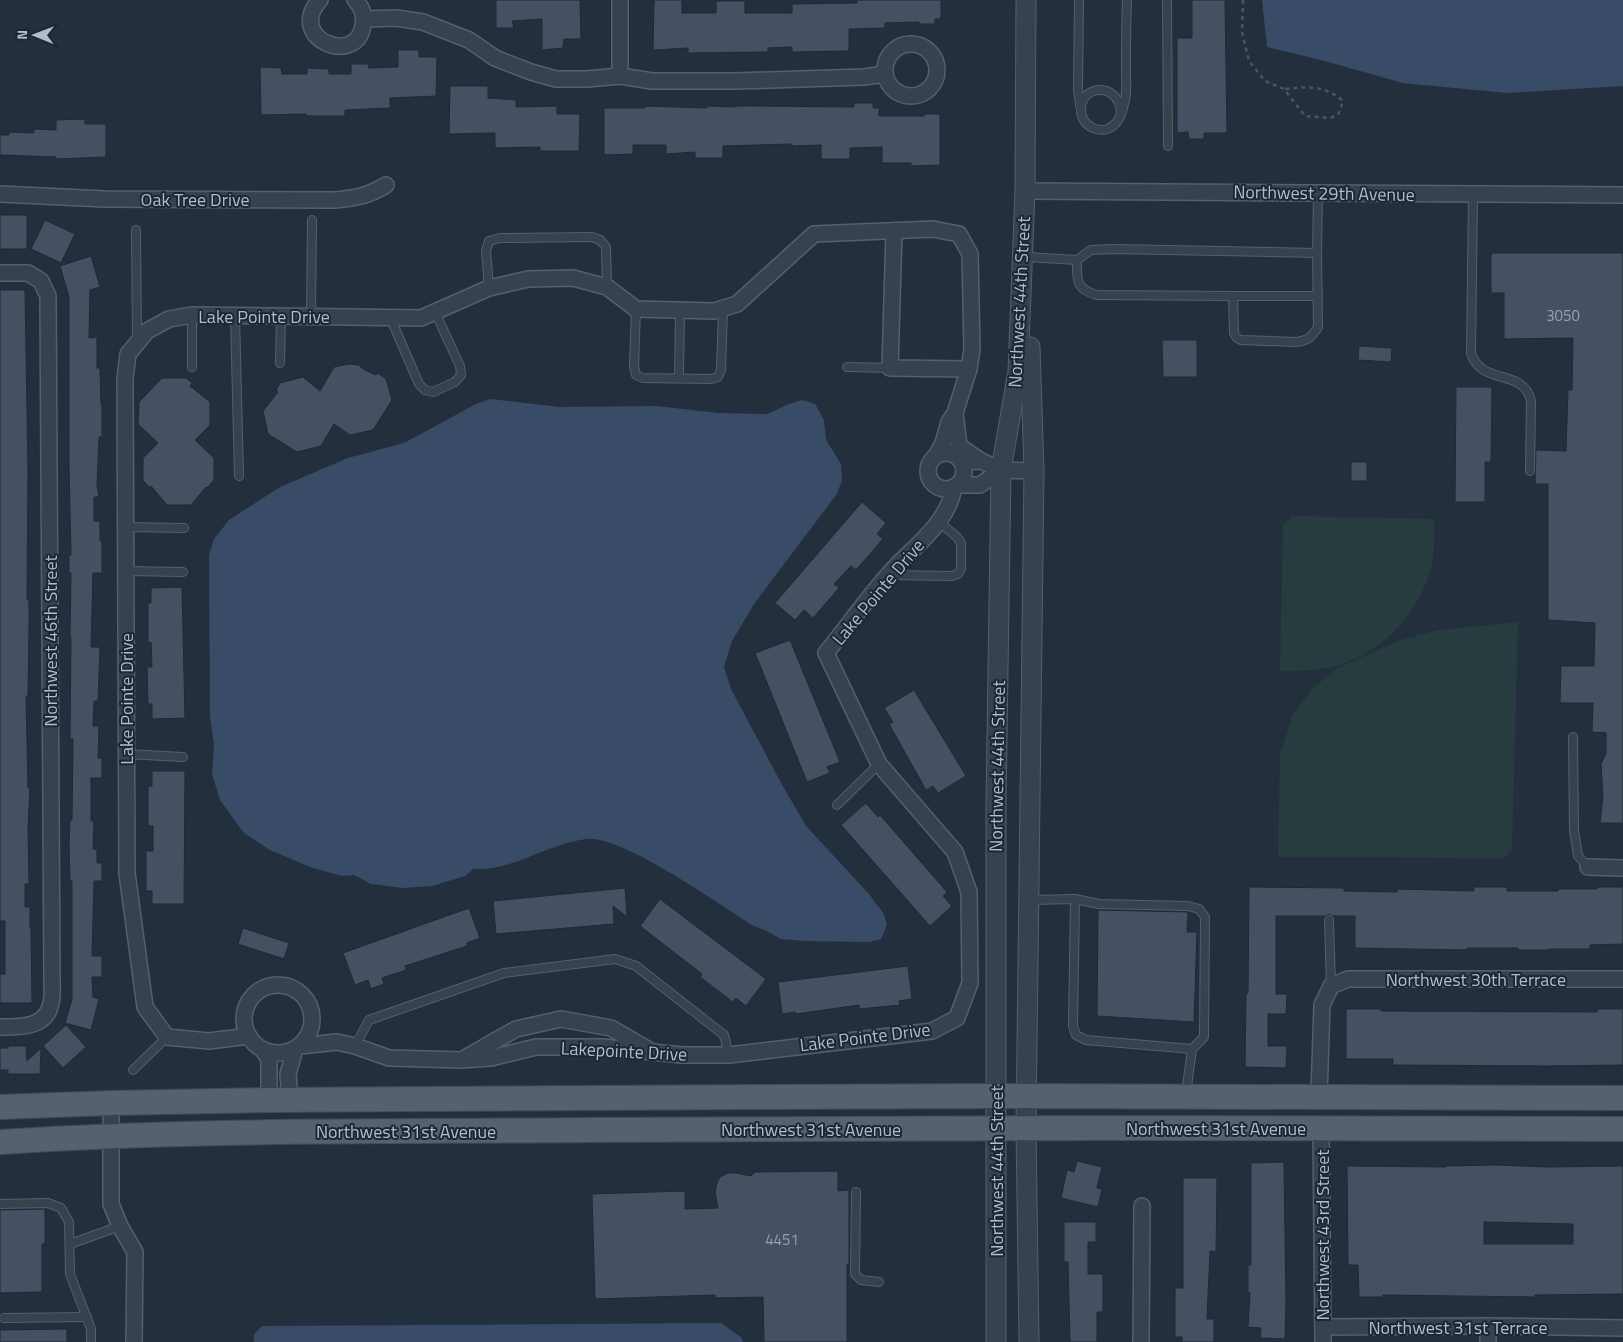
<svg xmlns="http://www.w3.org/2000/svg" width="1623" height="1342" viewBox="0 0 1623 1342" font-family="'Titillium Web',sans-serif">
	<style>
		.green { fill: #263c3f }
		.water { fill: #394c67 }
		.building { fill: #455162; stroke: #1f2835; fill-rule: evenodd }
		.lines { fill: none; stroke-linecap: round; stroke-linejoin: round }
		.service-casing { stroke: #565f6c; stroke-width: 10 }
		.minor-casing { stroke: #565f6c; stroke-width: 18 }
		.tertiary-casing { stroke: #565f6c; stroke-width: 21 }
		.primary-casing { stroke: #414a57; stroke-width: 26 }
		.path { stroke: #44595c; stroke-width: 2.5; stroke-dasharray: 4 4; stroke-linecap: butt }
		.service { stroke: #38414e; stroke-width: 8 }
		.minor { stroke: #38414e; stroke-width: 15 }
		.tertiary { stroke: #38414e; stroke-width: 19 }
		.primary { stroke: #56606e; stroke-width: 24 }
		.labels { text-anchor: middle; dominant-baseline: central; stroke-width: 4; stroke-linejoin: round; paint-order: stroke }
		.number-label { font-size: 15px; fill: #98a1af }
		.street-label { font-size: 18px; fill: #b4bcc9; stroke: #1d2633 }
	</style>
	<rect width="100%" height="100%" fill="#242f3e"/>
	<g class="green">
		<path d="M1292 516 1434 519C1434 534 1435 549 1432 564 1421 612 1381 655 1333 667 1315 671 1298 671 1280 671L1283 525Z"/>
		<path d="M1518 622 1512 850 1503 859 1398 857H1278L1280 754 1293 714 1314 687 1338 668 1397 641 1439 630Z"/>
	</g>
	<g class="water">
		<path d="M1262 0H1623V86L1507 93 1403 83 1321 60 1267 47Z"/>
		<path d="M490 399 560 407 656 406 719 413 767 414 789 404 802 400 815 404 824 420 826 440 841 464 842 481 836 495 754 604 732 641 724 667 731 689 781 783 806 826 868 893 884 914 887 925 881 939 869 942 805 941 781 939 767 931 754 926C721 906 621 834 586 839 547 844 513 871 473 869L465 876 432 886 403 888 371 884 354 875 342 876 310 867 270 850 244 833 220 800 212 774 214 745 210 716 209 555 214 539 229 520 280 487 348 458 404 443 476 404Z"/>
		<path d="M721 1323 742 1338 743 1342H254V1334L262 1326Z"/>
	</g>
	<g class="building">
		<path d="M496 0H580L581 39H564L563 48 542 50V19L512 21 514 28H496Z"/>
		<path d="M654 0H682V13H716V1H745V13H792V4L857 3V0H941V19H935V24H919V22L885 23V28L849 29V51L792 52V47L768 48V52L688 53V48L653 50Z"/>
		<path d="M1192 0H1225L1227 133H1204V139H1189L1188 132 1177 133V38H1192Z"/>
		<path d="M398 50H419V57H437L436 96 390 98V108L345 110V116H306V114L261 115 260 67 281 68 282 74H307V68L329 69V74H351V64H369L368 68 398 67Z"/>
		<path d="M450 86H488V98L516 100V107L557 106V114H580L579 151H540V147L495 148V133L449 134Z"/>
		<path d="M854 103H873V108H879V116H924V114H940V165L911 166V163H882V147L850 148V159H821V145L792 146V144L723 146V158H695V152L666 154V145H633V154L604 155V108H645V106L707 108V106L736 107V106H752L854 107Z"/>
		<path d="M85 119V124H106V157L56 159V157L0 155V135H9V132L34 133V129L56 130V120Z"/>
		<rect x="0" y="215" width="27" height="34"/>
		<path d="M45 220 75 234 61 263 31 249Z"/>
		<path d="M1491 253H1623V823H1600L1603 796 1601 764 1606 753V733L1592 732 1593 703H1560L1561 666H1594L1595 623 1548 620V484H1535L1536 450 1566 451 1568 390H1572L1573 338 1504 339V293H1491Z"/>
		<path d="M91 256 100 287 90 290 89 338 97 337V368H100L101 404H102V437H99L97 485 99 497H94V521H100V541H102V573H93L91 647H100L98 701H94L93 726H99L98 758H102V778H91V821H94L93 849H97V863H102V881H94L92 956H102V977H92L93 997 99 999 91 1030 65 1023 72 999V881H70L69 844 70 820H72L73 739H70L71 637H70L71 573H69V555H71L69 466V297L60 266Z"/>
		<path d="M0 290H25L28 472 27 600H29V629L28 696H26L28 788H30L28 828 29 884H25V907H30V928H31L32 1003H0V974H5V921H0Z"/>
		<path d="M1162 340H1197V377H1163Z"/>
		<path d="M1359 346 1392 348 1391 362 1358 360Z"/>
		<path d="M349 364 359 365 363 369 376 375 378 373 386 379 392 400 373 430 350 435 334 424 321 446 297 452 268 434 263 411 278 392 276 390 280 383 303 377 320 391 334 367Z"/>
		<path d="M162 378H186L192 383 190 386 210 402V425L195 440 214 458V480L207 488 206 487 191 505H167L151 486 150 488 143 480V458L158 443 138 424 139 402Z"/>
		<path d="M1456 387H1492L1491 462H1485V502H1455Z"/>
		<rect x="1351" y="462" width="16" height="19"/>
		<path d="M862 502 886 523 877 534 883 539 856 570 851 566 834 584 839 588 813 618 804 610 795 620 775 603Z"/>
		<path d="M182 587 185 718 152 719V704H148L147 667H152L151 642 148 643V603H151V588Z"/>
		<path d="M790 640 840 762 827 767 830 773 807 782 755 653Z"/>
		<path d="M914 690 966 776 938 793 933 786 926 790 889 724 893 722 884 708Z"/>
		<path d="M152 771H185L184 904H152V891H146V851H153V826H148V786H152Z"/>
		<path d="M866 803 878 817 880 815 947 892 943 896 952 906 930 926 841 825Z"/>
		<path d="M1249 887 1344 888V891L1397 892V889L1474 891V887H1507V891H1558V889H1597V887H1623V944L1590 945V949H1549V950H1518V948H1467V950L1355 948V916H1333L1329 914 1325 916H1276V994H1287L1286 1014H1268V1046H1287L1286 1068 1245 1067 1246 993H1248Z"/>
		<path d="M625 888 627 917 613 906 614 924 496 934 493 901Z"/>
		<path d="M660 899 766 979 746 1006 736 998 733 1002 700 977 702 974 640 926Z"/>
		<path d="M469 908 480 938 467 943V946L405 966 406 970 382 978 384 984 371 989 368 980 355 985 343 953Z"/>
		<path d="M1098 910 1188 912 1187 932H1197L1194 1022 1097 1016Z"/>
		<path d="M243 928 289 943 284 959 238 944Z"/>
		<path d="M908 966 912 999 899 1001 900 1005 859 1009V1005L796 1014 795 1012 782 1014 778 982Z"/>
		<path d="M1346 1009H1381V1011L1597 1012V1009H1623V1065L1547 1066 1393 1065V1059H1346Z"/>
		<path d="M66 1025 86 1047 63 1068 43 1046Z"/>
		<path d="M8 1046H26L27 1061 41 1048 40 1074H8V1070H0V1048H8Z"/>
		<path d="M1077 1161 1102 1167 1097 1188 1102 1189 1098 1207 1061 1198 1067 1170 1074 1172Z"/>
		<path d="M1284 1162 1286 1302 1285 1339 1260 1338 1261 1328 1248 1327 1250 1293H1248V1265H1251V1163Z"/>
		<path d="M1497 1165 1547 1167 1623 1166V1294L1535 1295V1297L1383 1295V1297H1359L1358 1265H1348L1347 1166 1446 1167V1166ZM1484 1222 1573 1224V1244H1484Z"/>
		<path d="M838 1171V1191L849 1190V1264H847V1342H764L763 1297 715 1298V1295L595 1299 592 1194 685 1191V1209L718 1208 715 1192 717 1183 720 1177 728 1173H736L751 1176 755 1172Z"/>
		<path d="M1183 1178H1217L1216 1252 1210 1251 1207 1319H1214V1342H1182V1337H1175V1288H1183Z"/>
		<path d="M45 1209V1244H42V1292L0 1293V1210Z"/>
		<path d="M1064 1222H1096V1242H1088V1274H1103V1312H1097V1342H1070L1068 1262H1064Z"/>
		<path d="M67 1329V1342H0V1330Z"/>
	</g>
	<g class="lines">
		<g class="service-casing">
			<g id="service">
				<path d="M1079 0 1078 89 1080 105"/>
				<path d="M1167 0 1168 146"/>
				<path d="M1121 112C1118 81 1080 85 1081 110 1081 127 1102 136 1114 125 1121 119 1123 108 1125 100 1127 91 1126 79 1126 69 1126 46 1126 23 1127 0"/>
				<path d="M1473 195 1471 353C1482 387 1523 367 1531 401L1530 471"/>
				<path d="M136 230 137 341"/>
				<path d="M1027 257 1077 260 1091 250 1114 249 1317 253 1318 193"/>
				<path d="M1077 260C1077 280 1075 289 1097 295L1233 296 1234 333 1237 338 1241 340 1296 342C1307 341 1312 337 1318 327L1317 253"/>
				<path d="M489 288 486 251 489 241 500 238 592 237 600 240 606 247 607 287"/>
				<path d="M1233 296H1318"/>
				<path d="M636 309 634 366 636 375 643 378 711 379 718 377 721 370 723 308"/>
				<path d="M235 316 239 476"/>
				<path d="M311 316 312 220"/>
				<path d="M390 317 419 384 425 390 433 392 455 382 461 375 460 366 435 312"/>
				<path d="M280 363 281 316"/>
				<path d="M192 367V315"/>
				<path d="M847 367 890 368"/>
				<path d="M679 378 680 310"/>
				<path d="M125 527 184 528"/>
				<path d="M126 571 183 572"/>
				<path d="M890 575 952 576 958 574 961 569V543L957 537 939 522"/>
				<path d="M1573 737 1574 830 1578 856 1588 867"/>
				<path d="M126 754 183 757"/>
				<path d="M837 805 879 764"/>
				<path d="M1075 899 1099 904 1188 906 1199 909 1205 917 1204 1037 1192 1049"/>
				<path d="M1030 900 1075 899 1073 1026 1076 1035 1086 1040 1192 1049 1186 1094"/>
				<path d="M1329 920 1331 986"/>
				<path d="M355 1046 369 1020 504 973 615 959 636 966 724 1035 729 1055"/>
				<path d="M133 1070 167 1037"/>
				<path d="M856 1192 855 1274 861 1280 879 1282"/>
				<path d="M0 1204 48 1203 61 1208 69 1222 70 1274 91 1329V1342"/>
				<path d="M70 1244 120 1226"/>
				<path d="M4 1318 87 1317"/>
			</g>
		</g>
		<g class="minor-casing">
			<g id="minor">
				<path d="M320 0C285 38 357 68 363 25 365 15 362 7 355 0"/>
				<path d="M364 19 396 18 423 22 469 40 495 58 531 72 556 79H587L620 76 652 81H736L864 77 885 74"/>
				<circle cx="911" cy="70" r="26"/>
				<path d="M620 76V0"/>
				<path d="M1025 191 1623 195"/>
				<path d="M0 194 104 199 335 200C356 198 368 196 386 185"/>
				<path d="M894 231 890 368 969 369"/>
				<path d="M0 273H28L41 281 48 296 52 979C52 987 53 996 51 1003 47 1028 20 1027 0 1027"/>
				<path d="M955 413 959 446 981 461"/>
				<circle cx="946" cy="471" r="18"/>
				<path d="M962 462 981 461 1001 470 1034 471"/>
				<path d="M958 485H980L1001 470"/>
				<path d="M1588 867 1623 868"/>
				<circle cx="278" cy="1019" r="34"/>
				<path d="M249 1036 209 1041 167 1037 145 1007 127 873 125 379 128 354 147 331 169 319 192 315 421 318 489 288 528 279 573 278 607 287 636 309 714 311 737 304 814 234 933 229 959 234 970 254 972 349 969 369 955 413 949 422 943 443 936 456"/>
				<path d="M300 1046 337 1042 355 1046 389 1058 461 1060 491 1058 536 1047H603L682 1055H729L932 1031 957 1018 970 983 969 892 955 852 879 764 826 653C847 627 866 600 888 575 911 548 948 525 954 487"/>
				<path d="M263 1050 269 1059V1100"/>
				<path d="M465 1058 516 1029 561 1019 611 1028 649 1050"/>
				<path d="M1319 1096 1322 1005 1331 986 1348 979H1623"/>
				<path d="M290 1101 288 1074 295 1049"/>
				<path d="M111 1103V1204L120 1226 135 1252 134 1342"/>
				<path d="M1321 1128 1323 1342"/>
				<path d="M1488 1326V1342"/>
				<path d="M1323 1327 1488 1326 1623 1328"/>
				<path d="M1141 1342 1142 1206"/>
			</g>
		</g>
		<g class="tertiary-casing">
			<g id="tertiary">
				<path d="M996 1342V804L1001 470 1018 371 1025 191 1026 0"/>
				<path d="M1029 1342 1026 1127 1034 471 1030 347"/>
			</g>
		</g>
		<g class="primary-casing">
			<g id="primary">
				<path d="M0 1107 111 1103 269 1100 756 1097 997 1096 1623 1098"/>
				<path d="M0 1142C195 1129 391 1132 587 1130 932 1127 1278 1128 1623 1129"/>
			</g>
		</g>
		<path class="path" d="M1243 0 1242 32 1249 61 1265 81 1284 89 1305 116 1330 118 1338 115 1343 101C1323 84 1308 87 1284 89"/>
		<use href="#service" class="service"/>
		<use href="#minor" class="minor"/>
		<use href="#tertiary" class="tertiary"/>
		<use href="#primary" class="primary"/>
	</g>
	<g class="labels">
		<g class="number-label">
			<text x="1563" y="315">3050</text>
			<text x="782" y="1239">4451</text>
		</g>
		<g class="street-label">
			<text transform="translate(1324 193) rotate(1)">Northwest 29th Avenue</text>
			<text x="195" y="199">Oak Tree Drive</text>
			<text transform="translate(1019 302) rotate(-87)">Northwest 44th Street</text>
			<text x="264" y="316">Lake Pointe Drive</text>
			<text transform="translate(878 592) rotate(-50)">Lake Pointe Drive</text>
			<text transform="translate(50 641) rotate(-90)">Northwest 46th Street</text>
			<text transform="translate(126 699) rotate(-90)">Lake Pointe Drive</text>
			<text transform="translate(997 766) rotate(-89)">Northwest 44th Street</text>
			<text x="1476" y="979">Northwest 30th Terrace</text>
			<text transform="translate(865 1037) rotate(-7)">Lake Pointe Drive</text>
			<text transform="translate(624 1051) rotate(3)">Lakepointe Drive</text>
			<text x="1216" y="1128">Northwest 31st Avenue</text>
			<text x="811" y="1129">Northwest 31st Avenue</text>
			<text x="406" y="1131">Northwest 31st Avenue</text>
			<text transform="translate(996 1171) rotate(-90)">Northwest 44th Street</text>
			<text transform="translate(1322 1235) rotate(-90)">Northwest 43rd Street</text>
			<text x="1458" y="1327">Northwest 31st Terrace</text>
		</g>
	</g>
	<g transform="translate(35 35) rotate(271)" stroke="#1d2633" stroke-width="4" paint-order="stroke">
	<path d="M0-4L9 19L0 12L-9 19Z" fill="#b4bcc9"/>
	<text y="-8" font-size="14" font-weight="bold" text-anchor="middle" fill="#b4bcc9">N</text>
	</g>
</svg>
